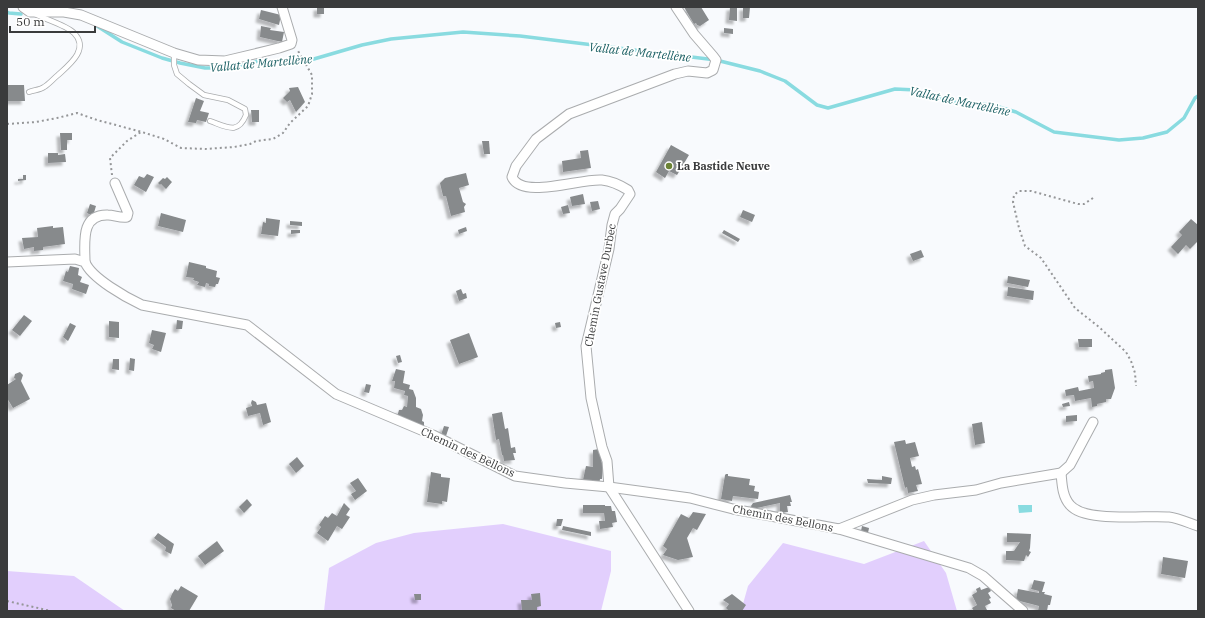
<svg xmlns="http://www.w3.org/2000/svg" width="1205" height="618" viewBox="0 0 1205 618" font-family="'IBM Plex Serif',serif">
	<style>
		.green { fill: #e2cffd }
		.water { fill: #89dbe0 }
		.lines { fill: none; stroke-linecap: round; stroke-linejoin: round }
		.stream { stroke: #89dbe0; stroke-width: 3.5 }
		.building { fill: #878a8c; filter: url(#shadow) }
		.service-casing { stroke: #aaacae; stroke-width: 6 }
		.minor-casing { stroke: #aaacae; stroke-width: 11 }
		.path { stroke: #959698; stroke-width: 2; stroke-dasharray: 2 3; stroke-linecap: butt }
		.service { stroke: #fff; stroke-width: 4.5 }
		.minor { stroke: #fff; stroke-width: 9 }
		.poi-dot { fill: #6c8335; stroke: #fff; stroke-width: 1.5 }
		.labels { text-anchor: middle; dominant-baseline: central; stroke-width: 3.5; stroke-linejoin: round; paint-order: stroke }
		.poi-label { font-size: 11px; font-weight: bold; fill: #3a3b3c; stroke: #fff; text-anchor: start }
		.street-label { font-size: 11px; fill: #3a3b3c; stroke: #fff }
		.water-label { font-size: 12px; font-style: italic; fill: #1d6165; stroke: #fff }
	</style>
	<defs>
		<filter id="shadow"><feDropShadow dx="-3.5" dy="3.5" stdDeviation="1" flood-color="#0004"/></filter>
	</defs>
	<rect width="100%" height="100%" fill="#f8fafd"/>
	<g class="green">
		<path d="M503 524 611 551V571L601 611H324L329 568 376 543 414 533Z"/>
		<path d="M924 541 946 573 957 611H741L748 586 783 543 864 564Z"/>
		<path d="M7 571 74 576 125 611H7Z"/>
	</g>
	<path class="water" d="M1018 505H1032V512L1019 513Z"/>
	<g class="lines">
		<g class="stream">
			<path d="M7 12 9 13 21 14"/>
			<path d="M97 26 122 42 162 58 180 63 205 68H229L258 61H307L362 45 391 39 463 32 520 36 716 60 760 71 785 81 817 105 828 108 895 89 916 90 953 102 992 105 1016 112 1054 132 1119 140 1143 138 1167 132 1184 118 1195 98 1198 96"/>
		</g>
	</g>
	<g class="building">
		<rect x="317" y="7" width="7" height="7"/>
		<path d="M684 7H701L709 20 700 26 697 25 696 23 694 24Z"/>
		<path d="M730 7H737V21L729 20Z"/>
		<path d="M743 7H750L749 18H743Z"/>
		<path d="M261 10 281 15 279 25 259 19Z"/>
		<path d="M261 26 271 28 270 30 284 32 282 42 260 37Z"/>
		<path d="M724 28 733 29V34L724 33Z"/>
		<path d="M7 85H24L25 101H7Z"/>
		<path d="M298 87 305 102 296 112 290 100 287 102 283 98 290 91 289 88Z"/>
		<path d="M196 98 204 101 200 111 209 113 206 122 197 120 196 123 188 122Z"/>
		<path d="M251 110H259V122H252Z"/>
		<path d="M60 133H72V140H67V150H61Z"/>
		<path d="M482 141H489L490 154H484Z"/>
		<path d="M671 145 689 155 677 175 669 171 665 178 656 172Z"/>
		<path d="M588 150 591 168 563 172 562 161 581 158 580 151Z"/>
		<path d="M48 153H58V155L65 154 66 162 48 163Z"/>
		<path d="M466 173 469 185 459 188 463 202 466 204 464 207 465 212 451 216 446 196H443L440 183 445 178Z"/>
		<path d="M147 174 154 177 146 192 134 185 139 176 144 178Z"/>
		<path d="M23 175H26V180L18 181V179H23Z"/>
		<path d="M167 177 172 182 166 189 161 184 160 185 158 183 163 178 165 179Z"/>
		<path d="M583 194 585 204 572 206 570 197Z"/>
		<path d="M598 201 600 209 592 211 590 202Z"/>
		<path d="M90 204 96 206 93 216 87 213Z"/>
		<path d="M568 205 570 213 563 214 561 207Z"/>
		<path d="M743 210 755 215 752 222 740 217Z"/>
		<path d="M161 213 186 220 183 232 158 226Z"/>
		<path d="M266 218 280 220 278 236 261 234 263 222 266 223Z"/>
		<path d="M1191 219 1198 225V241L1190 249 1186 245 1178 254 1171 247 1182 235 1179 232Z"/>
		<path d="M290 221 302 222V226L290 225Z"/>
		<path d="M53 226V228L63 227 65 244 43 247V250L34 251V247L24 249 22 238 38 237 37 228Z"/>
		<path d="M466 227 467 231 459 234 458 230Z"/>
		<path d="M291 230H300V233L291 234Z"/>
		<path d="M724 230 740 239 738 242 722 233Z"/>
		<path d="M921 250 924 257 913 261 910 254Z"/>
		<path d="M189 262 206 266V268L217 271 216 277 220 278 218 284H216L215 287 209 286V284L206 283 205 287 197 285 199 282 193 280 194 278 186 277Z"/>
		<path d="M70 266 79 268 78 275 82 277 80 282 89 285 86 294 72 289 73 284 63 281 66 271 68 272Z"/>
		<path d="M1008 276 1030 280 1028 287 1007 283Z"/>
		<path d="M1008 287 1034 291 1033 300 1007 296Z"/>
		<path d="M461 289 463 294 466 293 467 298 459 301 456 291Z"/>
		<path d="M24 315 32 321 20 336 12 330Z"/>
		<path d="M177 320 183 321 182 329H176Z"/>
		<path d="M109 321 119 322V338L109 337Z"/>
		<path d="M560 322 561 327 556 328 555 323Z"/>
		<path d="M70 323 76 326 68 341 63 337Z"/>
		<path d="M152 330 166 333 161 352 152 349 154 345 149 343Z"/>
		<path d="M469 333 478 357 459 364 450 340Z"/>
		<path d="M1078 339H1092V347H1079Z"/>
		<path d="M400 355 402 362 398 363 396 356Z"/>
		<path d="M130 358 135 359 134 371 129 370Z"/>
		<path d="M113 359H119V370L112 369Z"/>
		<path d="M396 369 405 371 403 383 410 385 409 389 413 390 416 398V407L421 409 423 415 422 421 424 422V426L397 417 399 410H402L404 406 407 407 408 396 404 395 405 391 394 388 395 381H392Z"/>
		<path d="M1112 369 1115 388 1111 399H1106V402L1097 404V406L1092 407 1091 398 1075 401 1074 395 1066 396 1065 390 1078 387 1079 391 1094 388 1093 381 1089 382 1088 376 1101 374V373L1105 372V370Z"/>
		<path d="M20 372 23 375 21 381 30 399 13 408 7 398V385L16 379 14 378 15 374Z"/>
		<path d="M366 384 371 385 369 393 364 392Z"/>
		<path d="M252 400 256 402 257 405 266 403 271 422 263 425 260 413 248 416 246 408 252 406 251 403Z"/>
		<path d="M1069 402 1070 406 1063 407 1062 404Z"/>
		<path d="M502 412 505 429 508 428 511 448 515 447 516 453H513L515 460 504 461 503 455H502L499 439 496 440 492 414Z"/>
		<path d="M1077 415V421L1066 422V416Z"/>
		<path d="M982 422 985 443 975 445 972 424Z"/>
		<path d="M444 426 449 427 446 436 441 435Z"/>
		<path d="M905 440 906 444 915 442 919 456 910 458 912 467 915 466 916 470 918 469 922 484 916 485 918 491 908 493 907 487 905 488 894 442Z"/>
		<path d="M599 449 603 468 602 479H600L599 484 583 480 586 466 593 467V450Z"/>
		<path d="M297 457 304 466 296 473 289 464Z"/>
		<path d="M431 472 441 474V477L450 478 447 502 442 501V504L427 502Z"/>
		<path d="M726 474H728V476L750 479 749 485 755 486 754 491 759 492 758 499 733 496 732 501 721 499 725 475Z"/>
		<path d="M882 476 892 478 891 484 868 483 867 479 882 480Z"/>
		<path d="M358 478 367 491 355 500 351 494 356 491 350 483Z"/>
		<path d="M790 495 792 502H790L791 506H787L788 512 780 513V503L752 509 751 506 753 503Z"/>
		<path d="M247 499 252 505 244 513 239 507Z"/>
		<path d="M344 503 350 509 346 515 350 517 342 529 337 526 328 541 317 533 321 527 319 525 325 516 328 518 332 513 337 516Z"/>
		<path d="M583 505H605V506H611L612 511H615L617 522 612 523 613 527 600 529 599 521H605L604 513H583Z"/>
		<path d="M693 512 706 514 697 530 693 528 687 538 693 557 678 560 663 555 667 549 663 546 681 514 689 518Z"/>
		<path d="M557 519H563L561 526H556Z"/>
		<path d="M563 526 591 532V536L562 530Z"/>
		<path d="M862 526 869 528 868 533 861 531Z"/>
		<path d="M158 533 174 544 171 554 165 551 166 547 154 538Z"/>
		<path d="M1007 533 1031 534 1030 548 1029 551 1031 552 1028 557 1026 555 1024 561 1006 560V551H1014L1020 542H1007Z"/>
		<path d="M217 541 224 551 205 565 198 556Z"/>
		<path d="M1163 557 1188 561 1185 578 1161 574Z"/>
		<path d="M1034 580 1045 582 1042 592H1045L1044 594 1052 596 1050 605H1048L1047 611H1038L1039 606 1016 600 1018 589 1039 593V591L1031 589Z"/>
		<path d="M181 586 198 596 189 611H176L171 608 172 605 170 599 172 594 175 589 178 591Z"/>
		<path d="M980 587 981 590 989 587 991 591 988 593 991 598 989 599 991 603 985 606 987 610 985 611H974L972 608 977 605 972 595 977 592 976 589Z"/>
		<path d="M540 593 541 606 537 607V611H522L521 600H532L531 594Z"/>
		<path d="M414 594H421V600H415Z"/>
		<path d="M732 594 746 605 742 611H729L726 608 729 604 723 600Z"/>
	</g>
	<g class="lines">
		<g class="service-casing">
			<g id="service">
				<path d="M174 53V65L177 74 189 84 204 95 228 100 245 109 246 115C238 135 227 127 210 121"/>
				<path d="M29 92C34 90 40 90 44 87 49 84 53 79 58 75 69 65 90 49 74 33 68 26 45 19 35 14"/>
			</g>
		</g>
		<g class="minor-casing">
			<g id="minor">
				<path d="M23 7 30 12H64L81 15 174 53 198 60 225 61 279 48 291 44 292 40 282 7"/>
				<path d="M676 7 694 34 713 56 716 60 713 70 707 73 688 71 675 74 569 114 536 139 516 166 512 177C522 200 581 178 602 180 612 181 620 185 628 190L630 194 620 209 615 214 612 225 609 249 586 346 591 398 602 447 607 461 609 487 689 611"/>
				<path d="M7 262 75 259 85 262C91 278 127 298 142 305L247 325 336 394 433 435 515 476 565 483 609 487 690 498 733 509 839 529 969 568 983 576 1023 611"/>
				<path d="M85 262C85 243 80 214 108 215 114 215 120 218 127 217L128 213 115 183"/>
				<path d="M1061 473C1062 483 1062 496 1070 505 1085 523 1146 515 1169 517 1178 518 1189 523 1198 526"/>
				<path d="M839 529 912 500 934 495 976 490 1001 483 1061 473 1070 465 1093 422"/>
			</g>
		</g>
		<g class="path">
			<path d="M7 124 36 122 57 118 77 113 97 120 142 132 164 139 181 148 205 149 234 147 250 144 256 141 273 139 283 133 290 123 308 106 312 94V75L298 51"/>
			<path d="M112 175 110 158 127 141 141 132"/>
			<path d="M1093 198 1084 204H1078L1031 191H1019L1014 195 1013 202 1019 228 1025 246 1041 258 1075 308 1099 327 1126 352 1131 361 1135 373 1136 386"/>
			<path d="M7 601 51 611"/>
		</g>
		<use href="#service" class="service"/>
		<use href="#minor" class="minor"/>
	</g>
	<circle class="poi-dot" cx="669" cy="166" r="4"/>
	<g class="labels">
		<g class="poi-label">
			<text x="677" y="166">La Bastide Neuve</text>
		</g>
		<g class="street-label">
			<text transform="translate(600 285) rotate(-79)">Chemin Gustave Durbec</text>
			<text transform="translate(468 452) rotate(25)">Chemin des Bellons</text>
			<text transform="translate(783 518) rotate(11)">Chemin des Bellons</text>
		</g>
		<g class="water-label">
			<text transform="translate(640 52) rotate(6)">Vallat de Martellène</text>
			<text transform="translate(261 63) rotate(-5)">Vallat de Martellène</text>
			<text transform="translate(960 101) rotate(12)">Vallat de Martellène</text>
		</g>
	</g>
	<rect width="1205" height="618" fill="none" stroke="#3a3b3c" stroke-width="16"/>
	<path d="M10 26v6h85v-6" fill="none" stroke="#3a3b3c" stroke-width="2"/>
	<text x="16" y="26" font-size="12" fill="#3a3b3c" stroke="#ffffff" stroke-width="3" paint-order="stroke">50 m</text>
</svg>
